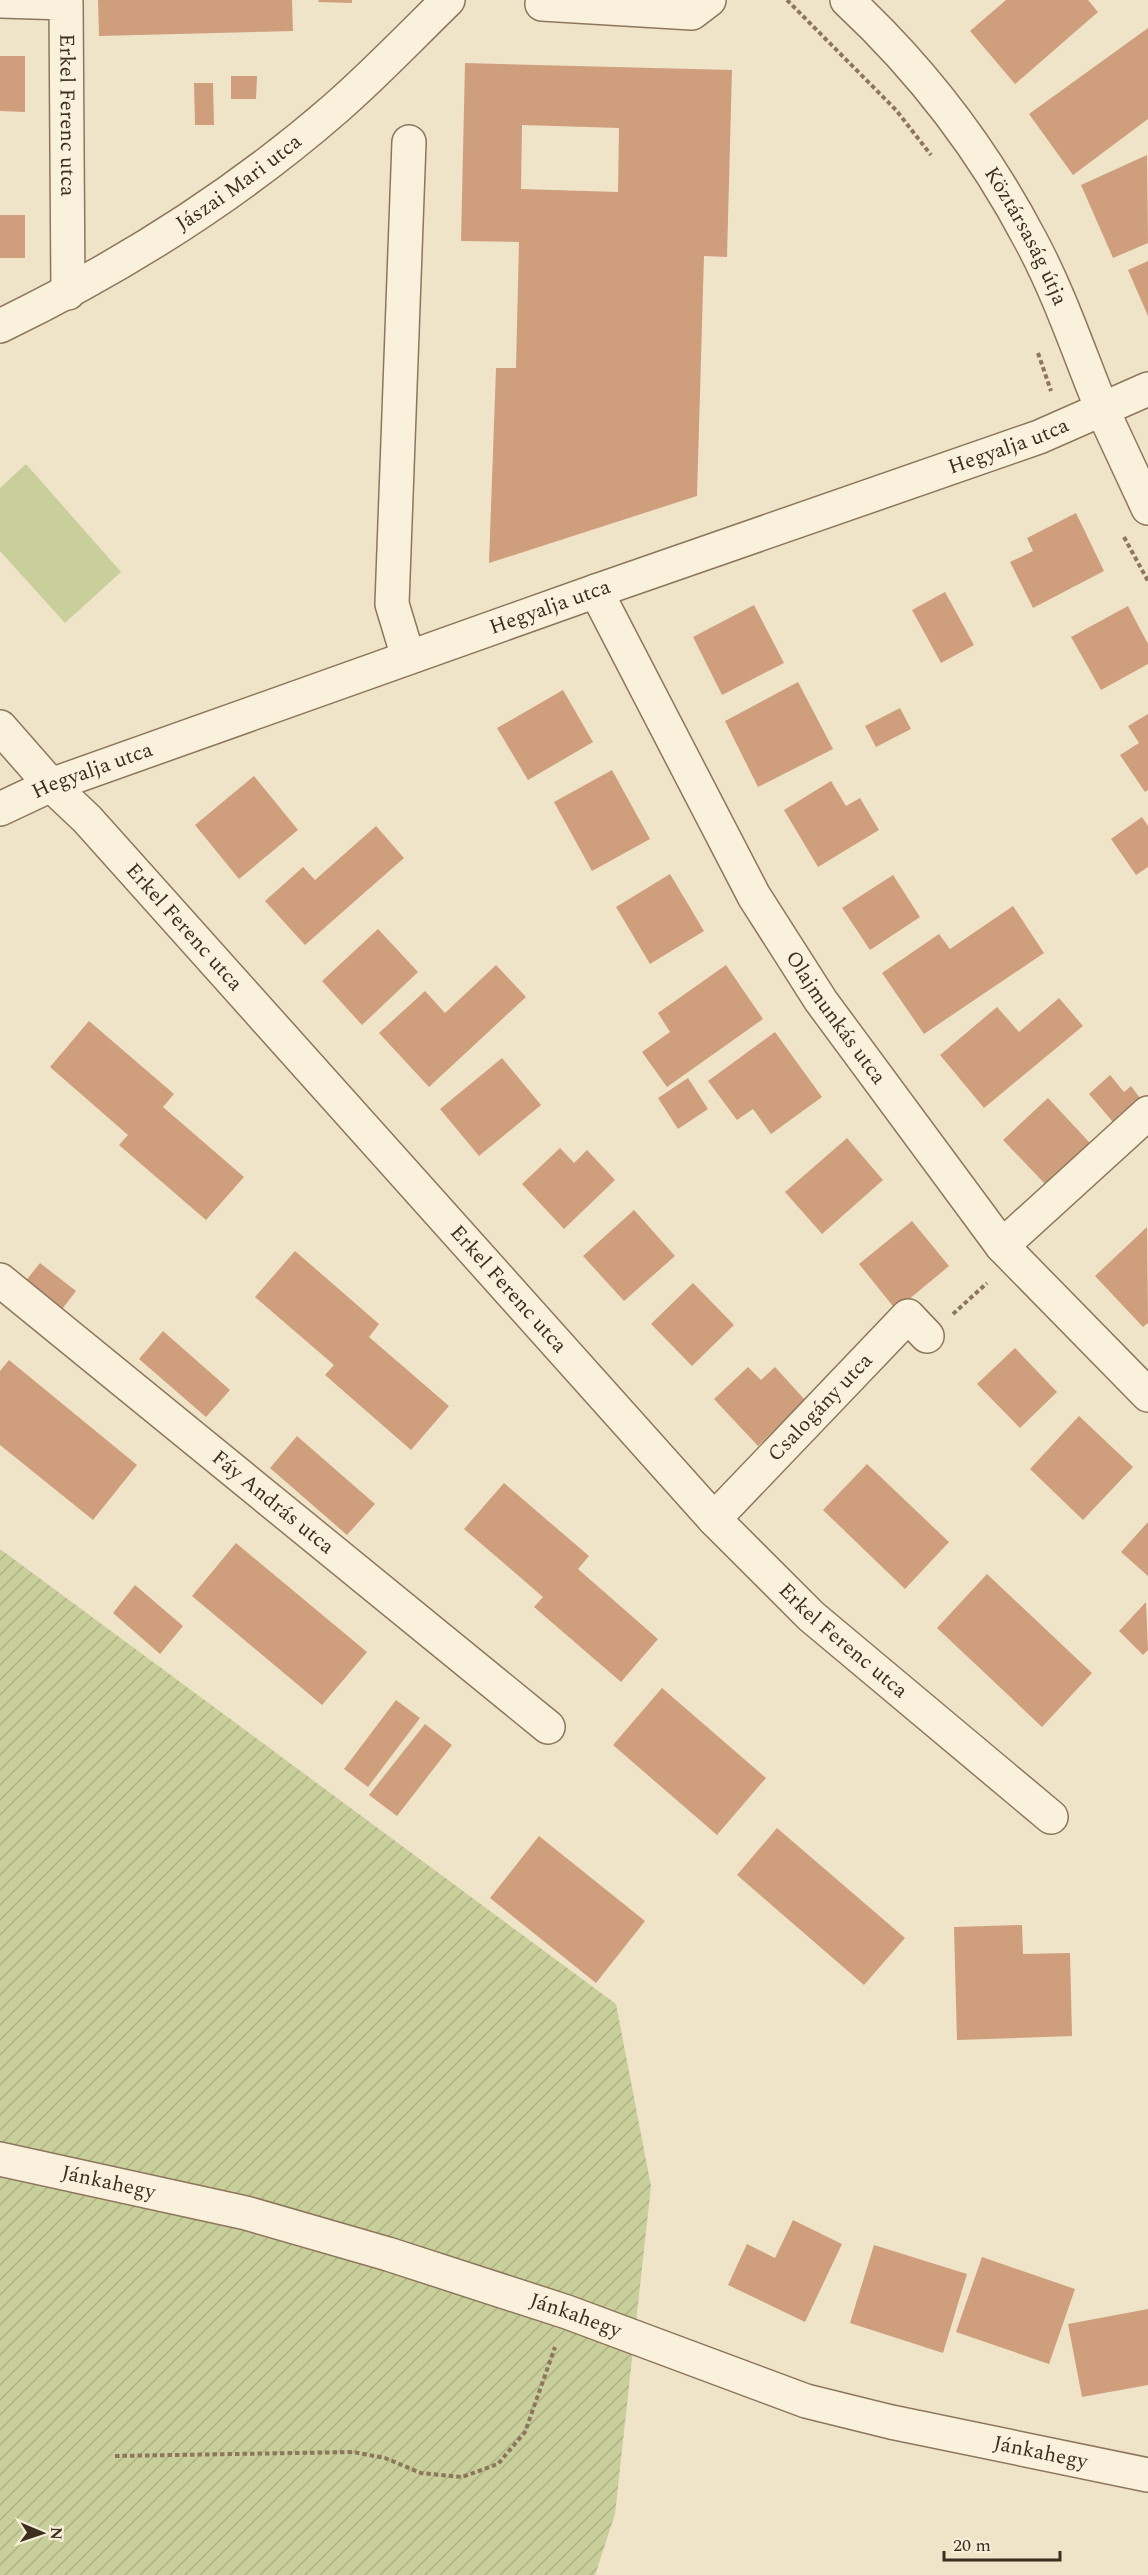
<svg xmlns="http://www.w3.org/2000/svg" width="1148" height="2575" viewBox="0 0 1148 2575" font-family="Spectral,serif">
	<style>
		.garden { fill: url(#garden-furrows) }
		.pitch { fill: #c9cf9b }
		.building { fill: #cf9f7d; fill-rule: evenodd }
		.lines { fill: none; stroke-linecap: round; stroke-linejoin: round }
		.minor-casing { stroke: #8d765c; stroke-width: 36 }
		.path { stroke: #8d765c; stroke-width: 4; stroke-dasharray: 4.5 3; stroke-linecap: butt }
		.minor { stroke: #faf1dc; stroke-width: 33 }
		.labels { text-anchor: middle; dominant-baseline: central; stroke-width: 4.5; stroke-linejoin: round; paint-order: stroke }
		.street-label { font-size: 21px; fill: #3d2e20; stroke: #f7eed8 }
	</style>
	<defs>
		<pattern id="garden-furrows" width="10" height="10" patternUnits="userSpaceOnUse" patternTransform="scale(1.5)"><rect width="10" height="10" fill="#c9cf9b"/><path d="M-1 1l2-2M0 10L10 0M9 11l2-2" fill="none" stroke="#aeb285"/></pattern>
	</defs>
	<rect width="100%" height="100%" fill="#f0e4c8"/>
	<path class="garden" d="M0 1549 616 2004 651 2186 615 2514 595 2575H0Z"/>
	<path class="pitch" d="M26 464 121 572 65 623 0 551V488Z"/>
	<g class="building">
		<path d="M98 0H292L293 31 99 36Z"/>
		<path d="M319 0H352V3L318 2Z"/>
		<path d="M1006 0H1088L1098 12 1015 84 970 31Z"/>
		<path d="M1148 28V119L1073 175 1029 114Z"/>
		<path d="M0 56H25V112L0 111Z"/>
		<path d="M465 63 732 70 727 257 704 256 697 496 489 563 496 368H516L519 242 461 241ZM522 125 619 128 618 192 521 189Z"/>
		<path d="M231 76H257L256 99H231Z"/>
		<path d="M194 83H213L214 125H195Z"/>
		<path d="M1147 155 1148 243 1113 258 1081 185Z"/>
		<rect x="0" y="215" width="25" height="43"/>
		<path d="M1148 261V316L1128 270Z"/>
		<path d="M1076 513 1104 571 1033 608 1010 562 1033 551 1027 538Z"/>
		<path d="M945 592 974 645 941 663 912 610Z"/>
		<path d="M754 605 784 663 722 695 693 637Z"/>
		<path d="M1128 606 1148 644V664L1101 690 1071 637Z"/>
		<path d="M798 682 833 749 758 787 725 721Z"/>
		<path d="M563 690 593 742 528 780 497 728Z"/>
		<path d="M900 708 911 729 876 747 865 726Z"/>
		<path d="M1148 714V790L1145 792 1120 755 1139 743 1128 726Z"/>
		<path d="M612 770 650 839 592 871 554 802Z"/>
		<path d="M254 776 298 830 239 879 195 825Z"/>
		<path d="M831 781 846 806 860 798 879 830 818 867 784 810Z"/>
		<path d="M1142 817 1148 826V867L1136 875 1111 839Z"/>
		<path d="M376 826 404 858 305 945 265 901 303 867 315 880Z"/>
		<path d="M670 874 704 931 650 964 616 907Z"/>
		<path d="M893 875 920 917 870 950 842 908Z"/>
		<path d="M1013 906 1044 953 924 1034 882 973 939 934 950 949Z"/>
		<path d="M378 929 418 972 362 1025 322 981Z"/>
		<path d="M496 965 526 997 429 1087 379 1033 425 991 445 1013Z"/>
		<path d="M726 965 763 1019 667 1087 642 1052 670 1032 658 1013Z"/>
		<path d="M1059 998 1083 1026 984 1108 940 1055 997 1007 1019 1032Z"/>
		<path d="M89 1021 174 1094 163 1107 244 1177 206 1220 119 1145 128 1135 50 1067Z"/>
		<path d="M775 1032 822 1097 771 1134 753 1109 737 1120 708 1081Z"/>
		<path d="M502 1058 541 1105 479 1156 440 1109Z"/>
		<path d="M1110 1075 1124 1092 1131 1086 1140 1098 1113 1122 1089 1094Z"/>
		<path d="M688 1078 708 1109 678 1129 658 1098Z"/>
		<path d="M1048 1098 1090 1143 1045 1184 1003 1140Z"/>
		<path d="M847 1138 883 1180 822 1234 785 1192Z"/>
		<path d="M560 1148 574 1163 587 1150 615 1180 564 1229 522 1184Z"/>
		<path d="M634 1210 675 1256 624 1301 583 1256Z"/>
		<path d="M912 1221 949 1266 896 1310 859 1264Z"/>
		<path d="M1147 1227 1148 1323 1143 1327 1095 1276Z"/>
		<path d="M295 1251 379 1324 369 1337 449 1406 411 1450 325 1375 334 1365 255 1297Z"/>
		<path d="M40 1263 76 1291 53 1321 16 1293Z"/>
		<path d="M693 1283 734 1325 692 1366 651 1324Z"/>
		<path d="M163 1331 230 1390 206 1417 139 1359Z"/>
		<path d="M1015 1348 1057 1392 1020 1428 977 1384Z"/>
		<path d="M9 1360 137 1465 93 1520 0 1445V1371Z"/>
		<path d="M748 1367 761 1380 775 1367 805 1400 758 1446 714 1399Z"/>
		<path d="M1079 1416 1133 1467 1083 1520 1030 1469Z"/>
		<path d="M297 1436 375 1504 347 1535 270 1468Z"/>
		<path d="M867 1464 949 1542 905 1589 823 1510Z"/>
		<path d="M504 1483 589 1556 578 1569 658 1639 621 1682 534 1607 543 1597 464 1529Z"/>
		<path d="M1148 1522V1576L1121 1552Z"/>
		<path d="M236 1543 367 1652 322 1705 192 1596Z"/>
		<path d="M987 1574 1092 1673 1042 1727 937 1628Z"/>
		<path d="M135 1585 183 1626 160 1654 113 1613Z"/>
		<path d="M1146 1602 1148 1650 1143 1655 1119 1631Z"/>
		<path d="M662 1688 766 1778 717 1835 613 1745Z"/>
		<path d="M396 1700 420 1718 368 1787 344 1769Z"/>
		<path d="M425 1724 452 1745 397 1816 369 1795Z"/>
		<path d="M777 1828 905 1938 864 1985 737 1875Z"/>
		<path d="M539 1836 645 1921 596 1983 490 1898Z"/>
		<path d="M1022 1925 1023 1954 1070 1953 1072 2036 957 2040 954 1927Z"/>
		<path d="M793 2220 842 2244 805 2322 728 2285 747 2244 775 2258Z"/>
		<path d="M874 2245 967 2274 943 2353 850 2323Z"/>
		<path d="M982 2257 1075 2289 1049 2364 956 2332Z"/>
		<path d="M1148 2309V2385L1082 2397 1068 2324Z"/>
	</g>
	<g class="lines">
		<g class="minor-casing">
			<g id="minor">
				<path id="s1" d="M847 0C921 69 984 151 1031 241 1060 295 1079 353 1102 409 1117 442 1133 475 1148 508"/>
				<path id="s2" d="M0 1 66 3 68 293"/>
				<path d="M542 4 692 13 709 0"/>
				<path id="s3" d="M0 326C120 268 235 196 336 108 375 74 411 36 448 0"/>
				<path id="s4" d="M596 591 754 896 821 1001 1002 1246 1148 1395"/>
				<path d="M408 657 392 604 409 142"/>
				<path id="s5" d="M0 727 51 785 87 819 714 1519 811 1616 1051 1817"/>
				<path id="s6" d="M0 809 51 785 596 591 1039 437 1148 389"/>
				<path d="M1002 1246 1148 1113"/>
				<path id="s7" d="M0 1280 548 1727"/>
				<path id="s8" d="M714 1519 908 1316 927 1336"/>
				<path id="s9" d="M0 2159 246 2213 388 2254 567 2312 806 2401 891 2422 1148 2475"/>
			</g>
		</g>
		<g class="path">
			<path d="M787 0 896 110 931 155"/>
			<path d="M1038 353 1051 391"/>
			<path d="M1124 537 1148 581"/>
			<path d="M953 1314 987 1283"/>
			<path d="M115 2456 353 2452 385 2458 421 2473 462 2477 498 2464 525 2432 555 2347"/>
		</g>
		<use href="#minor" class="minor"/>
	</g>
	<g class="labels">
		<g class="street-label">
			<text stroke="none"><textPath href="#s2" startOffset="178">Erkel Ferenc utca</textPath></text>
			<text stroke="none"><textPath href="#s3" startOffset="279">Jászai Mari utca</textPath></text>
			<text stroke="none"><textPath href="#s1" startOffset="298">Köztársaság útja</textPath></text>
			<text stroke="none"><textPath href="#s6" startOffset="1072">Hegyalja utca</textPath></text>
			<text stroke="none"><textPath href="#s6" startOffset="586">Hegyalja utca</textPath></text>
			<text stroke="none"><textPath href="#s6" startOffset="100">Hegyalja utca</textPath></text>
			<text stroke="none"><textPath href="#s5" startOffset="272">Erkel Ferenc utca</textPath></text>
			<text stroke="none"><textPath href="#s4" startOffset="490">Olajmunkás utca</textPath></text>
			<text stroke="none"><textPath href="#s5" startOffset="758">Erkel Ferenc utca</textPath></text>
			<text stroke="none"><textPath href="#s8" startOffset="154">Csalogány utca</textPath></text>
			<text stroke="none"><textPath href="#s7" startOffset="352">Fáy András utca</textPath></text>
			<text stroke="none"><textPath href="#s5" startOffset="1244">Erkel Ferenc utca</textPath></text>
			<text stroke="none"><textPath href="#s9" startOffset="111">Jánkahegy</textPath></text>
			<text stroke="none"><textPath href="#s9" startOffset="597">Jánkahegy</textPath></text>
			<text stroke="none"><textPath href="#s9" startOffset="1083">Jánkahegy</textPath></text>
		</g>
	</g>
	<g transform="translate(42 2533) rotate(92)" stroke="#f7eed8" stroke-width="4.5" paint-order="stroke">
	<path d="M0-4.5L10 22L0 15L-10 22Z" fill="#3d2e20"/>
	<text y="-9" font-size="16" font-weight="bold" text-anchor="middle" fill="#3d2e20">N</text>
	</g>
	<path d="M944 2551v9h116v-9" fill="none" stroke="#3d2e20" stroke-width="3"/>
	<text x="953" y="2551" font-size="18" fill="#3d2e20" stroke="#f7eed8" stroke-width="4.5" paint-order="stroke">20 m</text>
</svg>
